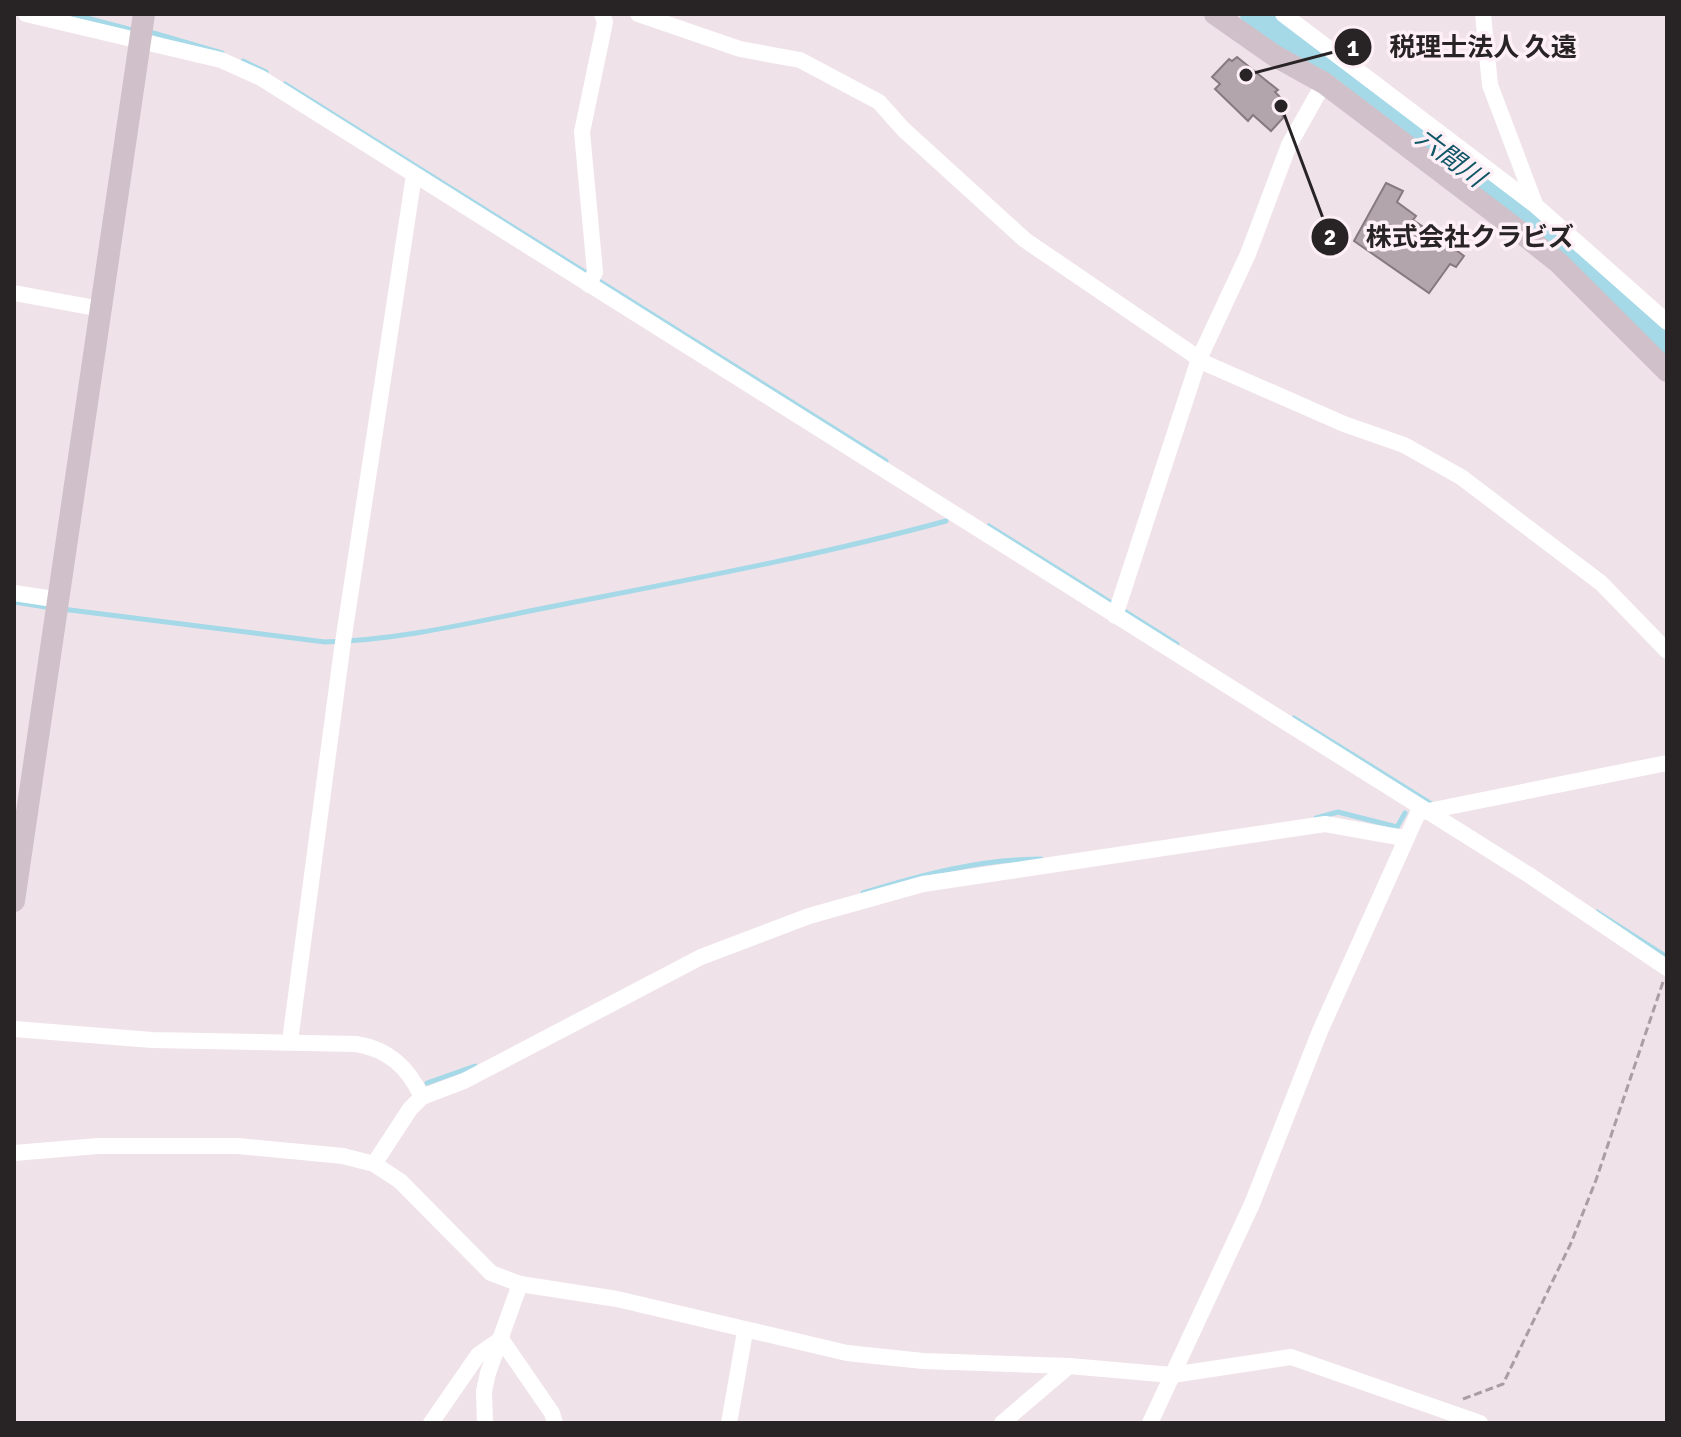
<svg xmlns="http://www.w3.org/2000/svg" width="1681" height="1437" viewBox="0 0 1681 1437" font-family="Signika,'Noto Sans JP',sans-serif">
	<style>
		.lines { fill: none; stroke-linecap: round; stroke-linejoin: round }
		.stream { stroke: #a5d9e8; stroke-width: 5 }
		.river { stroke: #a5d9e8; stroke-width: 32 }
		.building { fill: #b2a5ab; stroke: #867a80; stroke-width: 2 }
		.path { stroke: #a89ea3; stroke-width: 3; stroke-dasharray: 8 4; stroke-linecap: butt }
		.street { stroke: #fff; stroke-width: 16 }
		.secondary { stroke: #d0c0c9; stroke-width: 22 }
		.labels { text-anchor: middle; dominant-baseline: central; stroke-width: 7; stroke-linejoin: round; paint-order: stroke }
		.water-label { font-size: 26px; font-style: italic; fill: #115767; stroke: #fef0f6 }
		.leader { fill: none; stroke: #282325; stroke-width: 3 }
		.callout-dot { fill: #282325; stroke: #fef0f6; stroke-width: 3 }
		.mark-label { font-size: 24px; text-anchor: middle; font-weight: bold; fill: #fff }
		.callout-label { font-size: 26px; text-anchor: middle; font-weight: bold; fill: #282325; stroke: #fef0f6; stroke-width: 7; stroke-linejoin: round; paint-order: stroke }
	</style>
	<rect width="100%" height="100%" fill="#f0e2e9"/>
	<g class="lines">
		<g class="stream">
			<path d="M72 14 132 30"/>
			<path d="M150 32 222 53"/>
			<path d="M243 61 266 72"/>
			<path d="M285 84 886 461"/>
			<path d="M989 526 1177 644"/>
			<path d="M14 602 52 608"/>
			<path d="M62 609 325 642C406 640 486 619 565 604 693 579 821 555 946 521"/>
			<path d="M1294 718 1435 806"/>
			<path d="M1316 818 1338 812 1397 827 1405 813"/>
			<path d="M863 893C921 875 980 859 1041 859"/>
			<path d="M1597 912 1667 957"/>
			<path d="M427 1083 475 1066"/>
		</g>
		<path class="river" d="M1256 14 1531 219 1667 348"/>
	</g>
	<g class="building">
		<path d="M1237 57 1278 90 1275 92 1288 105 1280 114 1284 117 1271 131 1253 115 1248 121 1215 89 1220 84 1212 77 1229 59 1232 61Z"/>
		<path d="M1386 183 1403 191 1397 202 1416 216 1413 220 1440 238 1442 235 1454 243 1452 247 1464 256 1456 267 1450 264 1429 293 1354 241Z"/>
	</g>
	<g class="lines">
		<path class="path" d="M1463 1399 1503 1384 1571 1243 1596 1180 1663 982"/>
		<g class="street">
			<path d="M26 14 221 60 261 78 1529 875 1667 968"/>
			<path d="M638 14 740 49 800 60 879 102 903 129 1025 240 1207 364 1344 424 1404 445 1461 477 1601 583 1667 651"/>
			<path d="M1283 14 1535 205 1667 322"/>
			<path d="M1483 14 1490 85 1535 204"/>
			<path d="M589 285 595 272 582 132 605 22 602 14"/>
			<path d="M14 293 101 309"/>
			<path d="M14 593 60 600"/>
			<path d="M1115 616 1199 359 1248 254 1289 145 1324 83"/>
			<path d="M14 1029 152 1040 356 1044C388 1049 408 1067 422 1097"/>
			<path d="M290 1041 342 649 414 175"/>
			<path d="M14 1153 98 1146H238L343 1156 374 1164 400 1181 491 1273 520 1284 617 1299 847 1353 923 1361 1069 1366 1172 1375 1291 1357 1480 1423"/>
			<path d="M374 1164 410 1109 422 1097 464 1081 701 957 809 916 923 884 1325 824 1404 838"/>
			<path d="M501 1339 552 1413 555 1423"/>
			<path d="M431 1423 478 1355 501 1339"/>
			<path d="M485 1423 484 1391 488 1373 520 1284"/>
			<path d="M729 1423 745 1332"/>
			<path d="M1002 1423 1069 1366"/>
			<path d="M1150 1423 1252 1204 1320 1031 1418 813 1667 763"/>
		</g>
		<g class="secondary">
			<path d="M1215 14 1275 56 1324 83 1515 228 1559 263 1667 371"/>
			<path d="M14 901 144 14"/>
		</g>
	</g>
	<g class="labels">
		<g class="water-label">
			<text transform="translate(1450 158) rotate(37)">六間川</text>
		</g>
	</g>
	<path class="leader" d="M1246 75L1353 47M1281 106L1330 237"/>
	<g class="callout-dot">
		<circle cx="1246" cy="75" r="8"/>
		<circle cx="1281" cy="106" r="8"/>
		<circle cx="1353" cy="47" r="20"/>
		<circle cx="1330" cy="237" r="20"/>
	</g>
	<g class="mark-label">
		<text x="1353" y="56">1</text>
		<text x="1330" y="245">2</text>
	</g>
	<g class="callout-label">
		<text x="1483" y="56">税理士法人 久遠</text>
		<text x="1470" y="246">株式会社クラビズ</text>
	</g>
	<rect width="1681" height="1437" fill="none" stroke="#282325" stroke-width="32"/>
</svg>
